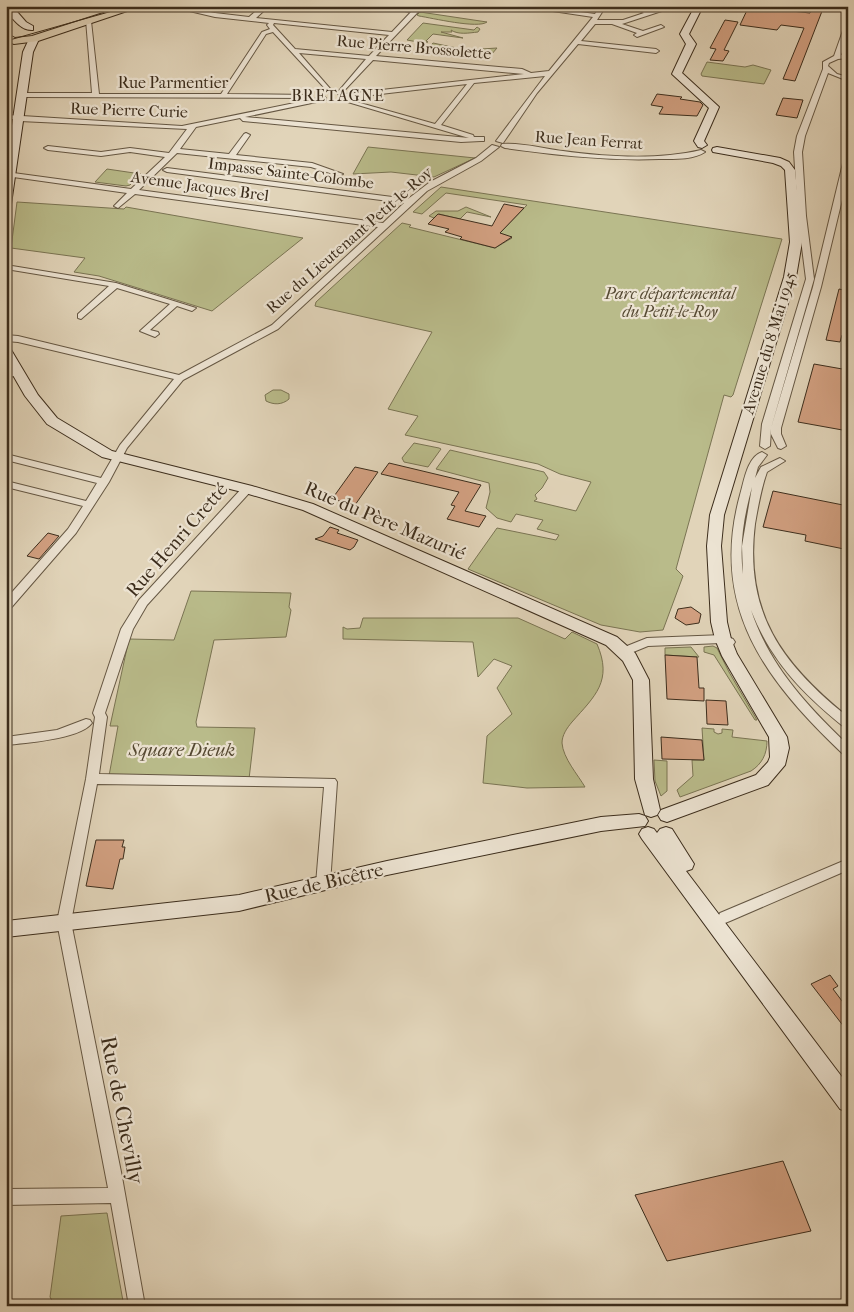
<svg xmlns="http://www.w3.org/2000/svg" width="854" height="1312" viewBox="0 0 854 1312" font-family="'IM FELL French Canon',serif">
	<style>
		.green { fill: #b9bb8a; stroke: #7a7453 }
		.building { fill: #d2a081; stroke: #3c2d1c }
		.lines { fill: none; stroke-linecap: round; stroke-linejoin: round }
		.street-casing { stroke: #655743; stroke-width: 2 }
		.secondary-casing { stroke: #3c2d1c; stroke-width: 2 }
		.primary-casing { stroke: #3c2d1c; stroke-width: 2 }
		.street { fill: #ece3d2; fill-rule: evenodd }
		.secondary { fill: #ece3d2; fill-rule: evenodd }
		.primary { fill: #e1d4b9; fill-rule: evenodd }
		.tram { stroke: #3c2d1c; stroke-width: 1 }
		.labels { text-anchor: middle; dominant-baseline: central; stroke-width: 4.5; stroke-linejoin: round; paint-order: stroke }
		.far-street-label { font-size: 16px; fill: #3c2d1c; stroke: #ece3d2 }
		.far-neighbourhood-label { font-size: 16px; letter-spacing: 1px; fill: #3c2d1c; stroke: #ece3d2 }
		.far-park-label { font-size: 16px; font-style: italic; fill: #554932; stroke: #ece3d2 }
		.street-label { font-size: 19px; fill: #3c2d1c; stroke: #ece3d2 }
		.park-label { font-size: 19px; font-style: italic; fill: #554932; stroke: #ece3d2 }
		.near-street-label { font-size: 22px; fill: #3c2d1c; stroke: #ece3d2 }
	</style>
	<rect width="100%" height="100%" fill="#e1d4b9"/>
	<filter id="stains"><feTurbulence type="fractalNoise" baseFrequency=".004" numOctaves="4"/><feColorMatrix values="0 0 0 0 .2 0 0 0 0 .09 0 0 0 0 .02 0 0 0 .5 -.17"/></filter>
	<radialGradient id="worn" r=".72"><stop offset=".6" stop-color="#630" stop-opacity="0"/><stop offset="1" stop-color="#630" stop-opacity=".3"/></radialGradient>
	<g class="green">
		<path d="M420 12 487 22C478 29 432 18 419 16L417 15Z"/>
		<path d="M423 23 474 30 477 27 480 29 478 32C469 33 458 35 451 30L452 32H441L463 38 433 34 426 41 428 42 423 43 407 40Z"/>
		<path d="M433 43 466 50 497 48 491 55 428 49Z"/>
		<path d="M707 62 745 67 753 65 771 70 764 84 702 76 701 74Z"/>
		<path d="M368 147 475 158 434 177 391 172 353 174Z"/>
		<path d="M107 169 141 174 130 185 126 186 95 182Z"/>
		<path d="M441 187 782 239 733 395 731 397 724 395 676 569 683 576 663 630 640 632 601 625 468 569 497 528 556 540 559 535 537 529 543 520 516 514 511 522 497 518 486 508 490 492 489 483 436 469 450 450 544 472 548 478 542 488 535 495 537 499 534 501 576 511 591 482 560 474 538 464 405 435 418 416 388 409 432 332 315 306 316 302 402 223 411 225 409 227 495 248 512 238 500 233 527 205 446 193 422 214 413 212Z"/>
		<path d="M17 202 124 209 126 207 303 238 212 311 99 276 74 272 85 258 11 248Z"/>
		<path d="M466 207 491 217 467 212 460 219 439 214 434 218 429 216 436 211H458Z"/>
		<path d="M273 390H281L289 394V399C282 405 274 405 266 401L265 395Z"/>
		<path d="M414 443 439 448 441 449 428 467 404 462 402 458Z"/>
		<path d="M191 591 291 593 289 607 291 610 286 637 214 640 196 722 197 727 255 728 249 779 109 776 118 726H110L129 639 174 640Z"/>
		<path d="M363 618H518L565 639 572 632 597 644C613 681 595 696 572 722 567 728 562 735 562 743 563 758 578 775 585 787L527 788 483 783 487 736 512 714 497 688 512 666 494 659 478 677 473 642 343 639V627L347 629 360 628Z"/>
		<path d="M713 646 717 648 729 672 757 720H755L714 655 704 652V647Z"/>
		<path d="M691 647 699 657 665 655V648Z"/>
		<path d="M702 728 714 729V732L718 734 722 733V729L733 730 732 737 767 741C767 754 762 764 751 771L680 797 677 790 693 776 692 760H704Z"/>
		<path d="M654 760 667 761V791L661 796 655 781Z"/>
		<path d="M107 1213 123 1301 55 1306 50 1297 61 1216Z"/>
	</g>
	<g class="building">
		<path d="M749 6H764V8L810 13 812 6H824L795 81 783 79 804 28 781 25 777 30 740 25Z"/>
		<path d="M725 20 738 22 724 50 729 51 723 61 710 60 716 49 710 48Z"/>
		<path d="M657 94 682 97 680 99 700 102 703 105 697 116 659 114 663 107 651 105Z"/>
		<path d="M783 98 803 100 797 118 776 115Z"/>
		<path d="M504 204 524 208 500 233 512 237 495 248 460 239 462 237 445 232 449 229 428 224 438 214 492 226Z"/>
		<path d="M839 289 848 291V336L842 335 840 342 826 340Z"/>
		<path d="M814 364 848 370V431L798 422Z"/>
		<path d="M389 463 481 485 465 511 486 516 479 527 447 519 455 506 451 505 459 492 381 474Z"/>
		<path d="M355 467 378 472 355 505 332 499Z"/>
		<path d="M773 491 848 506V544L846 543 844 549 805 541 806 535 763 527Z"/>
		<path d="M330 527 339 530 337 533 358 540 354 547 350 550 315 539 323 536Z"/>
		<path d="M48 533 59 536 39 559 27 556Z"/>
		<path d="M691 607 701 614 699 623 686 625 675 618 678 609Z"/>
		<path d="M665 655 697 657 699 688H704V701L667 699Z"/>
		<path d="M706 700 726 701 728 725 707 724Z"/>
		<path d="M661 737 702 740 704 760 662 759Z"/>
		<path d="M96 840H124L122 847H125L123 859H120L113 889 86 886Z"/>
		<path d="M830 975 838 986 833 989 848 1009V1032L811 984Z"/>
		<path d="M783 1161 811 1231 667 1261 635 1195Z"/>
	</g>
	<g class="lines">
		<g class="street-casing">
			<g id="street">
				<path d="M168 6H181L215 13 249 17 262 6H269L256 18 392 32 411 12 372 6 416 9 440 6 418 12 376 56 522 69 531 73 549 71 593 17 519 6H537L595 14 600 6H606L597 20H623L644 13 631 6H639L650 12 667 6H677L622 24 643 31 661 25 664 27 637 37 634 35 637 33 612 24H595L581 41 656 49 659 51 656 53 578 44 537 93 503 143 496 141 545 76 474 83 441 125 473 135 474 137H484V141H481L461 142 243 121 240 118 196 127 180 149 229 154 244 134 246 133 250 135 236 155 312 163 343 174 339 176 311 167 177 153 139 190 383 223 404 203 167 172 163 170 167 168 408 199 430 182 476 158 492 145 499 147 481 161 427 191 278 329 183 380 127 448 109 482 76 533 10 609 6 610V599L68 529 83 506 6 487V481L86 501 97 483 6 460V454L101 478 120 445 174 379 18 342 6 341V335L18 336 179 375 272 325 378 227 135 194 118 208 114 206 127 193 6 176V172L131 189 165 157 130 152 101 156 48 150 44 148 48 146 101 152 130 148 169 153 187 129 20 121 17 119H6V115L182 126 324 97 326 98V100L245 117 469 138 341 100 346 99 435 124 467 84 346 98 343 96 346 94 524 74 373 60 340 95 338 94V92L366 59 299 53 333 92V94L331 95 273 32 266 34 227 94 309 95 311 96V98L23 97 20 95 23 93H92L86 20 91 21 99 94H221L262 32 270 29 267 25 269 23 215 17ZM274 23 389 35 369 56 295 49 273 25Z"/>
				<path d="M6 16 17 15 20 17 6 20Z"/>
				<path d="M848 23V35L841 55 848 54V58L838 59 829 63 828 66 837 74 848 77V81L828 73 805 136 802 152 806 216 814 279 771 428 813 287 844 159 848 157V175L821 287 781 428V434L786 446 781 449 778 448 771 434V429L770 446 765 449 760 446 762 424 806 279 798 216 794 152 797 136 823 69V62L834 56 845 25Z"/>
				<path d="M502 144C520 142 546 149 563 151 606 157 659 160 701 150L705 152C693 160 674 159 659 159 607 161 557 155 505 148L501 146Z"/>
				<path d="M6 265 116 283 196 308 192 311 177 306 150 330 158 332 159 334 155 337 140 331 170 304 117 288 81 319 78 318V314L109 286 6 269Z"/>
				<path d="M18 369 21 370V374L6 378V372Z"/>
				<path d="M762 452 767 455 758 467 755 478 761 467 780 458 785 461 767 472C761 489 758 507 755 524 744 613 782 664 848 717V728L844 727C802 693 771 661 751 610 769 665 806 705 848 745V756L844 755C766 681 709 608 740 495 744 482 747 457 762 452ZM752 487 742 546 743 574C739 544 744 516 752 487Z"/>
				<path d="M247 486 251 487 252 489 251 491 147 605 133 629 105 713 107 717 99 774 335 779 337 782 330 884 328 888 323 889 318 888 316 884 324 787 97 784 71 922 122 1177 145 1306H129L111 1203 6 1205V1189L108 1188 57 922 86 779 95 717 93 713 121 629 139 600 243 487Z"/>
				<path d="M723 635 733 639 735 642 733 645 729 646 721 643 648 646 626 655 620 651 622 648 647 638Z"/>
				<path d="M86 719 90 720 92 723C81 739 25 743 6 745V737L57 730Z"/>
				<path d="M848 859V870L730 921 725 923 720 921 718 917 720 913Z"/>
			</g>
		</g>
		<g class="secondary-casing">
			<g id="secondary">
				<path d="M6 6H12L26 22 33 26V30C21 31 13 19 6 10Z"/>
				<path d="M695 6H703L689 34 696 44 682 73 719 107 704 141 707 145 702 148 698 147 694 141 709 108 672 74 686 44 680 34Z"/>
				<path d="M34 36 39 39 33 52 11 204 6 207V166L23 52 29 39Z"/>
				<path d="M717 147 780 158 789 162 795 170 802 242 796 277 724 515 721 546 727 622 731 639 737 654 787 737 789 748 785 765 768 785 667 822 661 820 658 815 661 810 756 775 768 762 770 757 769 737 722 656 715 639 711 622 707 546 710 515 784 277 790 242 785 170 781 166 773 163 713 152 712 150 713 148Z"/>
				<path d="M6 347 10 348 38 395 57 418 112 451 252 486 313 504 617 637 635 653 649 680 653 779 660 810 657 815 651 817 645 815 635 779 633 680 623 661 606 645 303 510 242 492 102 457 47 424 25 396 6 363Z"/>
				<path d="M639 814 645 816 648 821 645 826 601 831 387 875 239 911 6 937V921L239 895 387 861 601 817Z"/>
				<path d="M648 827 654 829 657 833 660 829 666 827 672 829 694 864 692 869 686 871 848 1085V1112L840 1109 642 839 639 834 642 829Z"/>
			</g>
		</g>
		<g class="primary-casing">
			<path id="primary" d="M125 6H142L38 41 14 44 6 41V33L15 38 32 36Z"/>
		</g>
		<use href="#street" class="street"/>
		<use href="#secondary" class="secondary"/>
		<use href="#primary" class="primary"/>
		<path class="tram" d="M6 41 130 6"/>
	</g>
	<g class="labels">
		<g class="far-street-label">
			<text transform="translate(414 47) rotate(5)">Rue Pierre Brossolette</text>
			<text x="173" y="82">Rue Parmentier</text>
			<text transform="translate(129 110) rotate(2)">Rue Pierre Curie</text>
			<text transform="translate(589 140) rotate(4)">Rue Jean Ferrat</text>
			<text transform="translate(291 173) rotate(7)">Impasse Sainte-Colombe</text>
			<text transform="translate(200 186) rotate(8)">Avenue Jacques Brel</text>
			<text transform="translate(349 240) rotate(-41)">Rue du Lieutenant Petit-le-Roy</text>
			<text transform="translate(769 343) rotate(-73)">Avenue du 8 Mai 1945</text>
		</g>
		<g class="far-neighbourhood-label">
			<text x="338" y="95">BRETAGNE</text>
		</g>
		<g class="far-park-label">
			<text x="670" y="293">Parc départemental<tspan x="670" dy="18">du Petit-le-Roy</tspan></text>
		</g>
		<g class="street-label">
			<text transform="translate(385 521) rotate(23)">Rue du Père Mazurié</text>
			<text transform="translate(177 540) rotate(-49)">Rue Henri Cretté</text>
			<text transform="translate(324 883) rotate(-13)">Rue de Bicêtre</text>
		</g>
		<g class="park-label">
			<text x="182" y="750">Square Dieuk</text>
		</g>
		<g class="near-street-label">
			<text transform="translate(122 1110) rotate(79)">Rue de Chevilly</text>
		</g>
	</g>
	<rect width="854" height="1312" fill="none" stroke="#e1d4b9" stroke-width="25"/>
	<rect x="8" y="8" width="839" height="1297" fill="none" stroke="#3c2d1c" stroke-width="2.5"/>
	<rect x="12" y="12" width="829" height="1287" fill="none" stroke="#3c2d1c"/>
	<rect width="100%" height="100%" filter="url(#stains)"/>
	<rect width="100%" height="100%" fill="url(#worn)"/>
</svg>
